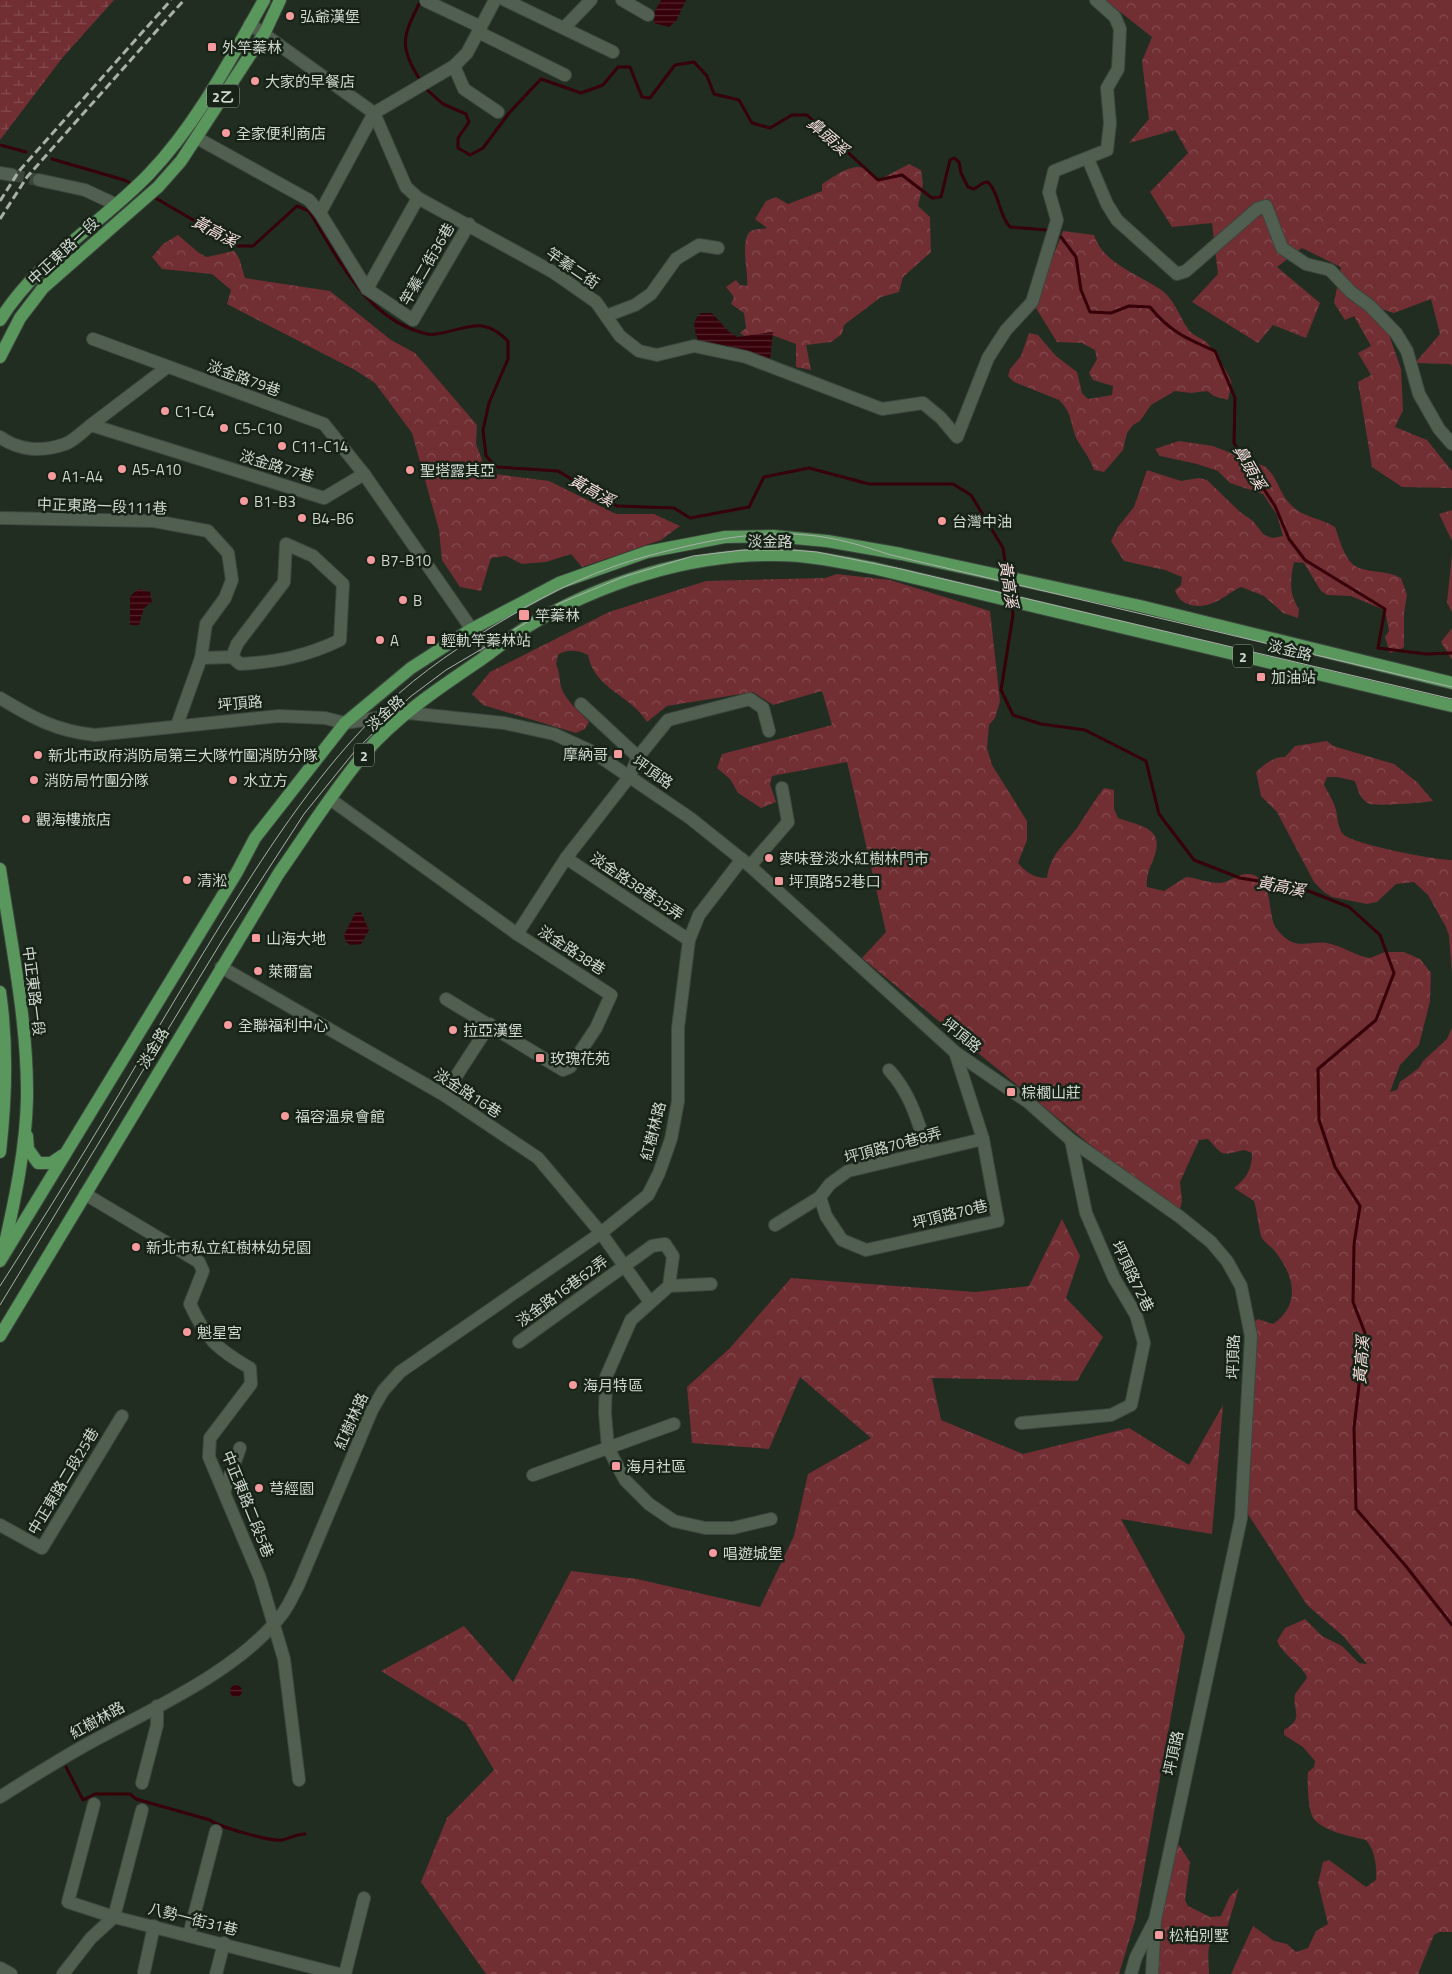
<svg xmlns="http://www.w3.org/2000/svg" width="1452" height="1974" viewBox="0 0 1452 1974" font-family="'Titillium Web','Noto Sans TC',sans-serif">
	<style>
		.forest { fill: url(#forest-crowns) }
		.wetland { fill: url(#wetland-marsh) }
		.water { fill: url(#water-rules) }
		.lines { fill: none; stroke-linecap: round; stroke-linejoin: round }
		.stream { stroke: #370109; stroke-width: 3 }
		.minor-tunnel { stroke: #3b463b; stroke-width: 12; stroke-dasharray: 12 6; stroke-linecap: butt }
		.minor-casing { stroke: #3d473e; stroke-width: 14 }
		.tertiary-casing { stroke: #3d473e; stroke-width: 14 }
		.primary-casing { stroke: #3d473e; stroke-width: 14 }
		.minor { stroke: #515f51; stroke-width: 12 }
		.tertiary { stroke: #515f51; stroke-width: 12 }
		.primary { stroke: #59975d; stroke-width: 12 }
		.tram { stroke: #a8b1a8; stroke-width: 1 }
		.rail { stroke: #a8b1a8; stroke-width: 3; stroke-dasharray: 8 4; stroke-linecap: butt }
		.poi-dot { fill: #f59b9d; stroke: #182318; stroke-width: 2 }
		.labels { text-anchor: middle; dominant-baseline: central; stroke-width: 5; stroke-linejoin: round; paint-order: stroke }
		.shield { fill: #182318; stroke: #98a198; stroke-width: 1 }
		.shield-label { font-size: 14px; font-weight: bold; fill: #cfd7cf }
		.poi-label { font-size: 15px; fill: #cfd7cf; stroke: #182318; text-anchor: start }
		.street-label { font-size: 15px; fill: #cfd7cf; stroke: #182318 }
		.water-label { font-size: 16px; font-style: italic; fill: #f6dede; stroke: #182318 }
	</style>
	<defs>
		<pattern id="forest-crowns" width="20" height="18" patternUnits="userSpaceOnUse" patternTransform="scale(1.25)"><rect width="20" height="18" fill="#712e33"/><path d="M2 6a3 3 0 1 1 6 0M12 15a3 3 0 1 1 6 0" fill="none" stroke="#844c50"/></pattern>
		<pattern id="wetland-marsh" width="20" height="14" patternUnits="userSpaceOnUse" patternTransform="scale(1.25)"><rect width="20" height="14" fill="#712e33"/><path d="M1 5h8M5 5V1M11 12h8M15 12V8" fill="none" stroke="#844c50"/></pattern>
		<pattern id="water-rules" width="6" height="5" patternUnits="userSpaceOnUse" patternTransform="scale(1.25)"><rect width="6" height="5" fill="#370109"/><path d="M0 2.5h6" fill="none" stroke="#53252c"/></pattern>
	</defs>
	<rect width="100%" height="100%" fill="#212d21"/>
	<g class="forest">
		<path d="M1105 0H1452V366L1450 364 1415 363 1440 334 1431 299 1394 313 1358 302 1388 332 1401 369 1403 410 1395 427 1427 440 1452 471V488L1402 487 1372 467 1358 382 1371 375 1358 353 1371 346 1354 316 1345 320 1334 303 1341 267 1302 248 1277 267 1320 303 1306 338 1273 325 1258 343 1192 302 1218 274 1212 223 1172 227 1150 192 1188 153 1175 130 1129 143 1149 119 1142 61 1152 37Z"/>
		<path d="M909 164 921 170 923 184 918 206 930 217 931 252 903 277 899 292 881 297 844 325 842 334 831 342 806 345 811 370 796 367V344L769 334 746 337 740 333 746 328 744 313 731 304 734 297 726 287 736 280 740 285 747 286C749 274 739 239 751 231 755 229 763 229 767 228L755 219 766 201 776 197 788 204 822 191V184C841 172 862 154 877 181Z"/>
		<path d="M1063 231 1094 235C1103 263 1137 274 1160 289 1174 298 1179 316 1188 329 1193 336 1200 337 1206 342 1212 347 1229 374 1231 381 1232 386 1229 394 1228 400L1214 396 1207 391 1191 393 1175 391 1151 405 1140 421 1133 425 1127 433 1123 450 1104 472 1094 470C1089 457 1086 454 1079 443 1070 429 1074 414 1059 400L1014 382 1008 376 1010 369 1021 356 1029 333 1038 335 1056 356 1077 372 1082 393 1088 399 1112 395 1113 386 1093 380 1089 373 1097 359 1095 350 1082 343 1057 342 1034 305Z"/>
		<path d="M178 235 199 253 207 257 234 251 239 258 245 278 330 291 391 340 415 353 477 425 476 444 487 473 549 481 616 514H654L680 526 661 540 582 567 571 554 546 562 522 564 506 556 491 558 481 591 460 587 442 560 439 530 412 433 375 383 355 370 227 304 231 290 212 274 162 269 152 257 163 244Z"/>
		<path d="M1179 441 1213 446 1264 466C1277 475 1279 493 1290 504 1303 518 1321 518 1335 527 1340 540 1345 563 1359 568 1372 573 1386 570 1401 578L1407 595 1404 613V647L1397 651 1390 653 1385 637 1389 631 1386 615 1382 609 1351 596 1327 595 1321 591 1304 563 1294 562C1290 579 1289 595 1299 609L1298 618 1283 613 1264 596 1241 587C1231 591 1221 601 1210 604 1196 609 1179 605 1175 590L1181 585 1182 577 1165 570 1124 561 1111 541 1118 527 1134 507 1147 470 1181 481 1199 478 1207 480 1240 512 1253 521 1264 535 1273 538 1283 536 1277 515 1263 494 1230 483 1218 471 1197 464 1160 456 1155 449Z"/>
		<path d="M1452 510V541L1439 514Z"/>
		<path d="M1452 555V613L1447 602Z"/>
		<path d="M837 574 890 580 990 611 1000 701 995 718 989 725 987 748 992 765 1027 821V840L1018 863C1026 872 1034 878 1047 878 1050 855 1064 845 1077 828 1086 814 1094 801 1104 788L1114 790V809L1118 818C1143 827 1166 828 1153 860 1149 870 1146 876 1147 887L1164 891 1186 877C1197 878 1208 883 1220 883 1232 882 1241 869 1256 876 1273 885 1268 917 1276 928 1296 955 1309 938 1331 944 1344 947 1356 956 1370 958L1385 952H1404L1420 959 1431 973 1430 1001 1419 1045 1400 1065 1390 1092 1397 1090 1400 1082 1419 1068 1423 1061 1447 1039 1452 1027V1932H1439L1434 1935 1418 1974H1231L1253 1926 1274 1941 1287 1944 1296 1952 1308 1948 1316 1931 1328 1924 1318 1883 1323 1862 1329 1860 1366 1887 1376 1880C1377 1867 1375 1850 1366 1840 1350 1836 1325 1832 1314 1819 1308 1812 1307 1781 1308 1772L1314 1767 1315 1761 1303 1747 1284 1735V1730C1305 1718 1292 1712 1295 1694L1307 1678C1304 1666 1284 1657 1277 1641L1285 1628 1305 1619 1322 1636 1342 1646 1359 1663 1367 1664 1343 1636 1307 1605 1244 1508 1252 1323 1258 1319 1273 1324C1303 1303 1293 1273 1273 1249 1269 1245 1265 1243 1262 1238 1259 1232 1257 1210 1254 1201L1234 1188C1247 1178 1252 1169 1252 1153L1244 1150C1221 1155 1225 1158 1208 1139L1199 1140 1180 1182 1182 1201 1180 1209 1171 1206 1149 1193 862 958 886 932 847 762 772 776 770 784 776 802 761 808 738 793 730 779 717 768 722 754 832 725 822 691 773 705 753 692 667 706 647 722C631 695 594 689 588 655 578 650 567 649 558 655L556 664C560 672 559 678 561 687 565 700 580 712 589 722L585 729 576 733 483 705 472 694 490 672 609 612 706 581 825 578Z"/>
		<path d="M1452 628V660L1441 642Z"/>
		<path d="M1327 741 1333 746 1394 764 1417 782 1433 801C1423 803 1377 806 1370 804 1360 800 1358 790 1355 781L1337 777H1327L1324 785C1328 793 1334 801 1336 810 1338 818 1337 828 1344 835 1357 845 1435 860 1452 860V974L1449 936 1446 927 1428 895 1414 882 1396 884 1377 902 1367 904 1332 897 1324 892 1314 882 1277 812 1261 796 1256 772C1265 764 1274 756 1285 757L1295 746Z"/>
		<path d="M1062 1219 1080 1256 1066 1298 1103 1337 1077 1381 932 1378 941 1420 1023 1454 1129 1428 1189 1465 1223 1405 1212 1534 1121 1519 1185 1636 1135 1921 1119 1974H486L421 1882 447 1818 494 1770 466 1723 381 1671 464 1626 513 1682 571 1571 637 1579 760 1607 794 1536 808 1474 871 1438 800 1377 769 1449 692 1443 687 1387 730 1348 791 1278 975 1292 1029 1286Z"/>
		<path d="M1179 1845 1190 1862 1185 1900 1188 1906 1210 1917 1221 1916 1230 1896 1239 1888 1226 1931C1203 1941 1209 1953 1209 1974H1157C1160 1949 1163 1861 1179 1845Z"/>
	</g>
	<path class="wetland" d="M0 0H114L63 57 0 140Z"/>
	<g class="water">
		<path d="M661 0H686L676 21 669 27 654 23V13Z"/>
		<path d="M701 313H712L728 331 737 337 773 332 770 359 743 350 698 340C694 328 691 322 701 313Z"/>
		<path d="M139 589 150 592 152 602 144 608 139 625H130V596Z"/>
		<path d="M361 912 369 930 361 944 351 945 346 942 344 935 355 913Z"/>
		<circle cx="236" cy="1691" r="6"/>
	</g>
	<g class="lines">
		<g class="stream">
			<path d="M421 0C402 38 398 45 422 83"/>
			<path d="M425 88 443 104 466 114 469 122 458 138V148L470 155 483 148 509 113 541 79 581 93 603 85 618 67H630L642 97 650 98 675 65 694 62 707 76 714 94 739 100 752 123 770 128 792 115H807L878 180 902 175 932 198 941 197 950 160 954 158 959 162 961 173 968 187 974 189 983 183 988 182C1000 194 998 214 1010 227L1047 230"/>
			<path d="M0 145 26 152"/>
			<path d="M52 159 124 180 134 185"/>
			<path d="M152 196 238 246H253L297 206 309 211C339 259 366 320 427 334 431 335 437 334 442 333 471 327 484 317 508 341V359L489 403 483 430 486 456 497 467 558 471 617 506 674 508 690 518 749 507 764 477 809 468 869 484H953L971 495 1003 548 1007 574"/>
			<path d="M1061 237 1076 257 1081 290 1090 312 1111 313 1129 306 1150 307C1169 331 1187 339 1215 351L1235 398 1234 443 1275 506 1289 539 1305 560 1385 609 1378 648 1426 654 1452 653"/>
			<path d="M1008 580 1011 598"/>
			<path d="M1012 605 1013 615 1001 690 1013 715 1041 724 1085 730 1146 761 1159 814 1194 860 1240 878 1301 888 1349 907 1380 935 1394 973 1376 1020 1318 1069 1319 1120 1335 1167 1360 1206 1354 1244 1353 1302 1365 1333 1354 1428 1356 1509 1405 1565 1452 1625"/>
			<path d="M66 1767 83 1800 95 1794H130L136 1799 210 1820C219 1827 272 1842 282 1840 291 1838 296 1834 305 1834"/>
		</g>
		<path class="minor-tunnel" d="M12 175 39 180"/>
		<g class="minor-casing">
			<g id="minor">
				<path d="M505 0 613 52"/>
				<path d="M622 0 648 15"/>
				<path d="M426 1 481 27"/>
				<path d="M250 24 374 113 406 187 418 198 553 272 596 302 620 336 639 351 657 355 694 346 746 357 882 409 923 403 941 418 957 437 988 358 1006 330 1032 302 1057 220 1049 192 1054 171 1107 150 1110 123 1107 88 1118 69 1120 29 1115 17 1096 0"/>
				<path d="M564 28 591 0"/>
				<path d="M478 32 565 75"/>
				<path d="M454 66 464 89 498 112"/>
				<path d="M197 138 309 200 320 213 367 289 413 320 469 224"/>
				<path d="M1088 159 1107 204 1117 220 1177 274 1186 271 1257 209 1266 206 1282 248 1306 264 1330 270 1351 292 1370 306 1396 333 1407 351 1419 394 1439 429 1452 444"/>
				<path d="M0 173 12 175"/>
				<path d="M39 180 85 190 115 204"/>
				<path d="M320 213 374 113 454 66 467 53 495 0"/>
				<path d="M367 289 418 198"/>
				<path d="M606 316 635 305 651 294 676 259 699 245 718 248"/>
				<path d="M93 339 324 424 364 474"/>
				<path d="M91 425 166 368"/>
				<path d="M0 437C19 451 43 452 65 444 74 441 83 431 91 425L324 498 364 474 489 654"/>
				<path d="M0 518 154 521 208 531 228 553 232 580 225 598 206 624 201 658 177 725"/>
				<path d="M201 658 232 657 240 664C277 662 307 656 340 640L343 584 313 556 286 544 284 582 237 644 232 657"/>
				<path d="M581 704 638 757"/>
				<path d="M330 799 517 934 611 995 596 1028 570 1067 563 1070 446 999"/>
				<path d="M566 858 689 940"/>
				<path d="M750 866 788 822 782 788"/>
				<path d="M517 934 566 858 630 776 638 757 668 720 750 699 763 708 769 731"/>
				<path d="M221 967 444 1095 538 1158 601 1233 650 1302"/>
				<path d="M889 1070C911 1094 918 1122 928 1152"/>
				<path d="M444 1095 490 1024"/>
				<path d="M85 1194 199 1262 203 1271 190 1304C206 1339 217 1349 250 1368L251 1384 210 1438 209 1457 260 1578 284 1659 299 1780"/>
				<path d="M820 1197 826 1216 842 1240 866 1250 998 1221 983 1139 955 1052"/>
				<path d="M775 1225 820 1197 830 1184 848 1171 983 1139"/>
				<path d="M711 1284 669 1286 631 1320 606 1377 605 1413 608 1448 625 1480 649 1504 674 1521 705 1528H733L771 1519"/>
				<path d="M519 1342 652 1246 665 1244 673 1256 669 1286"/>
				<path d="M1021 1423 1111 1415 1131 1405 1144 1343 1136 1315 1114 1278 1086 1213 1071 1140"/>
				<path d="M533 1475 674 1424"/>
				<path d="M224 1492 240 1448"/>
				<path d="M0 1525 42 1548 122 1416"/>
				<path d="M142 1783 157 1725V1706"/>
				<path d="M0 1797C30 1778 60 1759 91 1742 154 1708 240 1670 283 1613 289 1605 293 1595 298 1586L372 1410 383 1391 400 1372 601 1233 648 1195 659 1173 671 1139 678 1101V1028L689 940 699 915 742 859"/>
				<path d="M94 1804 68 1902 114 1917 142 1810"/>
				<path d="M189 1935 216 1831"/>
				<path d="M0 1968 11 1974"/>
				<path d="M144 1972 154 1926"/>
				<path d="M63 1974 91 1938 114 1917 339 1974"/>
				<path d="M216 1974 224 1943"/>
				<path d="M345 1974 364 1898"/>
				<path d="M1131 1974 1136 1957 1155 1920"/>
			</g>
		</g>
		<g class="tertiary-casing">
			<path id="tertiary" d="M0 698C33 718 56 731 95 735L279 716 325 718 345 723 408 713 504 723 554 734 593 752 690 818 750 866 955 1052 1028 1102 1071 1140 1180 1217 1211 1242 1227 1261 1241 1286 1251 1336 1241 1518 1155 1920 1152 1974"/>
		</g>
		<g class="primary-casing">
			<g id="primary">
				<path d="M0 320C38 259 101 224 149 174 197 124 230 60 264 0"/>
				<path d="M0 357 20 318 43 288 158 187 181 161 265 32 280 0"/>
				<path d="M0 869C11 943 28 1023 27 1098 26 1148 15 1199 4 1248"/>
				<path d="M0 992C8 1046 6 1099 0 1152"/>
				<path d="M27 1136 28 1149 38 1163H51L63 1155"/>
				<path d="M0 1261 237 872 255 838 345 723 411 668 470 630 559 583 647 552 725 537 773 536 827 541 901 554 1140 606 1452 683"/>
				<path d="M0 1336 279 873C307 833 333 791 365 753 397 716 439 688 479 661 495 650 509 638 525 628 599 583 689 554 776 555 808 555 841 562 873 568L1452 706"/>
			</g>
		</g>
		<use href="#minor" class="minor"/>
		<use href="#tertiary" class="tertiary"/>
		<use href="#primary" class="primary"/>
		<g class="tram">
			<path d="M0 1286C46 1214 92 1141 135 1067 165 1016 195 966 226 916 273 841 321 768 385 706 422 671 464 643 507 618 554 590 598 569 651 555 701 542 753 530 806 535 835 537 863 546 891 555L1452 687"/>
			<path d="M0 1305 223 939 304 814 355 751 410 697 446 670 558 604 623 577 693 556 743 550H793L817 552 901 569 1452 699"/>
		</g>
		<g class="rail">
			<path d="M0 201 19 171 171 0"/>
			<path d="M0 219 27 177 184 0"/>
		</g>
	</g>
	<g class="poi-dot">
		<circle cx="290" cy="16" r="5"/>
		<rect x="207" y="42" width="10" height="10" rx="2.5"/>
		<circle cx="255" cy="81" r="5"/>
		<circle cx="226" cy="133" r="5"/>
		<circle cx="165" cy="411" r="5"/>
		<circle cx="224" cy="428" r="5"/>
		<circle cx="282" cy="446" r="5"/>
		<circle cx="122" cy="469" r="5"/>
		<circle cx="410" cy="470" r="5"/>
		<circle cx="52" cy="476" r="5"/>
		<circle cx="244" cy="501" r="5"/>
		<circle cx="302" cy="518" r="5"/>
		<circle cx="942" cy="521" r="5"/>
		<circle cx="371" cy="560" r="5"/>
		<circle cx="403" cy="600" r="5"/>
		<rect x="518" y="609" width="12" height="12" rx="2.5"/>
		<circle cx="380" cy="640" r="5"/>
		<rect x="426" y="635" width="10" height="10" rx="2.5"/>
		<rect x="1256" y="672" width="10" height="10" rx="2.5"/>
		<rect x="613" y="749" width="10" height="10" rx="2.5"/>
		<circle cx="38" cy="755" r="5"/>
		<circle cx="34" cy="780" r="5"/>
		<circle cx="233" cy="780" r="5"/>
		<circle cx="26" cy="819" r="5"/>
		<circle cx="769" cy="858" r="5"/>
		<circle cx="187" cy="880" r="5"/>
		<rect x="774" y="876" width="10" height="10" rx="2.5"/>
		<rect x="251" y="933" width="10" height="10" rx="2.5"/>
		<circle cx="258" cy="971" r="5"/>
		<circle cx="228" cy="1025" r="5"/>
		<circle cx="453" cy="1030" r="5"/>
		<rect x="535" y="1053" width="10" height="10" rx="2.5"/>
		<rect x="1006" y="1087" width="10" height="10" rx="2.5"/>
		<circle cx="285" cy="1116" r="5"/>
		<circle cx="136" cy="1247" r="5"/>
		<circle cx="187" cy="1332" r="5"/>
		<circle cx="573" cy="1385" r="5"/>
		<rect x="611" y="1461" width="10" height="10" rx="2.5"/>
		<circle cx="259" cy="1488" r="5"/>
		<circle cx="713" cy="1553" r="5"/>
		<rect x="1154" y="1930" width="10" height="10" rx="2.5"/>
	</g>
	<g class="labels">
		<g class="shield">
			<rect x="207" y="84.5" width="32" height="23" rx="4"/>
			<rect x="1233" y="644.5" width="20" height="23" rx="4"/>
			<rect x="354" y="743.5" width="20" height="23" rx="4"/>
		</g>
		<g class="shield-label">
			<text x="223" y="96">2乙</text>
			<text x="1243" y="656">2</text>
			<text x="364" y="755">2</text>
		</g>
		<g class="poi-label">
			<text x="300" y="16">弘爺漢堡</text>
			<text x="222" y="47">外竿蓁林</text>
			<text x="265" y="81">大家的早餐店</text>
			<text x="236" y="133">全家便利商店</text>
			<text x="175" y="411">C1-C4</text>
			<text x="234" y="428">C5-C10</text>
			<text x="292" y="446">C11-C14</text>
			<text x="132" y="469">A5-A10</text>
			<text x="420" y="470">聖塔露其亞</text>
			<text x="62" y="476">A1-A4</text>
			<text x="254" y="501">B1-B3</text>
			<text x="312" y="518">B4-B6</text>
			<text x="952" y="521">台灣中油</text>
			<text x="381" y="560">B7-B10</text>
			<text x="413" y="600">B</text>
			<text x="535" y="615">竿蓁林</text>
			<text x="390" y="640">A</text>
			<text x="441" y="640">輕軌竿蓁林站</text>
			<text x="1271" y="677">加油站</text>
			<text x="608" y="754" text-anchor="end">摩納哥</text>
			<text x="48" y="755">新北市政府消防局第三大隊竹圍消防分隊</text>
			<text x="44" y="780">消防局竹圍分隊</text>
			<text x="243" y="780">水立方</text>
			<text x="36" y="819">觀海樓旅店</text>
			<text x="779" y="858">麥味登淡水紅樹林門市</text>
			<text x="197" y="880">清淞</text>
			<text x="789" y="881">坪頂路52巷口</text>
			<text x="266" y="938">山海大地</text>
			<text x="268" y="971">萊爾富</text>
			<text x="238" y="1025">全聯福利中心</text>
			<text x="463" y="1030">拉亞漢堡</text>
			<text x="550" y="1058">玫瑰花苑</text>
			<text x="1021" y="1092">棕櫚山莊</text>
			<text x="295" y="1116">福容溫泉會館</text>
			<text x="146" y="1247">新北市私立紅樹林幼兒園</text>
			<text x="197" y="1332">魁星宮</text>
			<text x="583" y="1385">海月特區</text>
			<text x="626" y="1466">海月社區</text>
			<text x="269" y="1488">芎經園</text>
			<text x="723" y="1553">唱遊城堡</text>
			<text x="1169" y="1935">松柏別墅</text>
		</g>
		<g class="street-label">
			<text transform="translate(63 251) rotate(-43)">中正東路一段</text>
			<text transform="translate(427 264) rotate(-60)">竿蓁二街36巷</text>
			<text transform="translate(573 268) rotate(34)">竿蓁二街</text>
			<text transform="translate(244 378) rotate(20)">淡金路79巷</text>
			<text transform="translate(277 466) rotate(17)">淡金路77巷</text>
			<text transform="translate(102 506) rotate(2)">中正東路一段111巷</text>
			<text x="770" y="541">淡金路</text>
			<text transform="translate(1290 650) rotate(14)">淡金路</text>
			<text transform="translate(240 703) rotate(-5)">坪頂路</text>
			<text transform="translate(385 713) rotate(-42)">淡金路</text>
			<text transform="translate(653 772) rotate(35)">坪頂路</text>
			<text transform="translate(637 886) rotate(34)">淡金路38巷35弄</text>
			<text transform="translate(572 950) rotate(33)">淡金路38巷</text>
			<text transform="translate(34 991) rotate(83)">中正東路一段</text>
			<text transform="translate(962 1035) rotate(39)">坪頂路</text>
			<text transform="translate(153 1048) rotate(-59)">淡金路</text>
			<text transform="translate(468 1093) rotate(33)">淡金路16巷</text>
			<text transform="translate(653 1131) rotate(-76)">紅樹林路</text>
			<text transform="translate(893 1145) rotate(-15)">坪頂路70巷8弄</text>
			<text transform="translate(950 1214) rotate(-14)">坪頂路70巷</text>
			<text transform="translate(1133 1276) rotate(64)">坪頂路72巷</text>
			<text transform="translate(562 1291) rotate(-36)">淡金路16巷62弄</text>
			<text transform="translate(1233 1357) rotate(-89)">坪頂路</text>
			<text transform="translate(351 1421) rotate(-66)">紅樹林路</text>
			<text transform="translate(63 1481) rotate(-59)">中正東路二段25巷</text>
			<text transform="translate(248 1504) rotate(68)">中正東路二段5巷</text>
			<text transform="translate(97 1720) rotate(-29)">紅樹林路</text>
			<text transform="translate(1173 1753) rotate(-78)">坪頂路</text>
			<text transform="translate(193 1919) rotate(14)">八勢一街31巷</text>
		</g>
		<g class="water-label">
			<text transform="translate(828 136) rotate(41)">鼻頭溪</text>
			<text transform="translate(215 231) rotate(28)">黃高溪</text>
			<text transform="translate(1250 467) rotate(61)">鼻頭溪</text>
			<text transform="translate(592 490) rotate(29)">黃高溪</text>
			<text transform="translate(1009 584) rotate(81)">黃高溪</text>
			<text transform="translate(1281 886) rotate(11)">黃高溪</text>
			<text transform="translate(1361 1360) rotate(-86)">黃高溪</text>
		</g>
	</g>
</svg>
